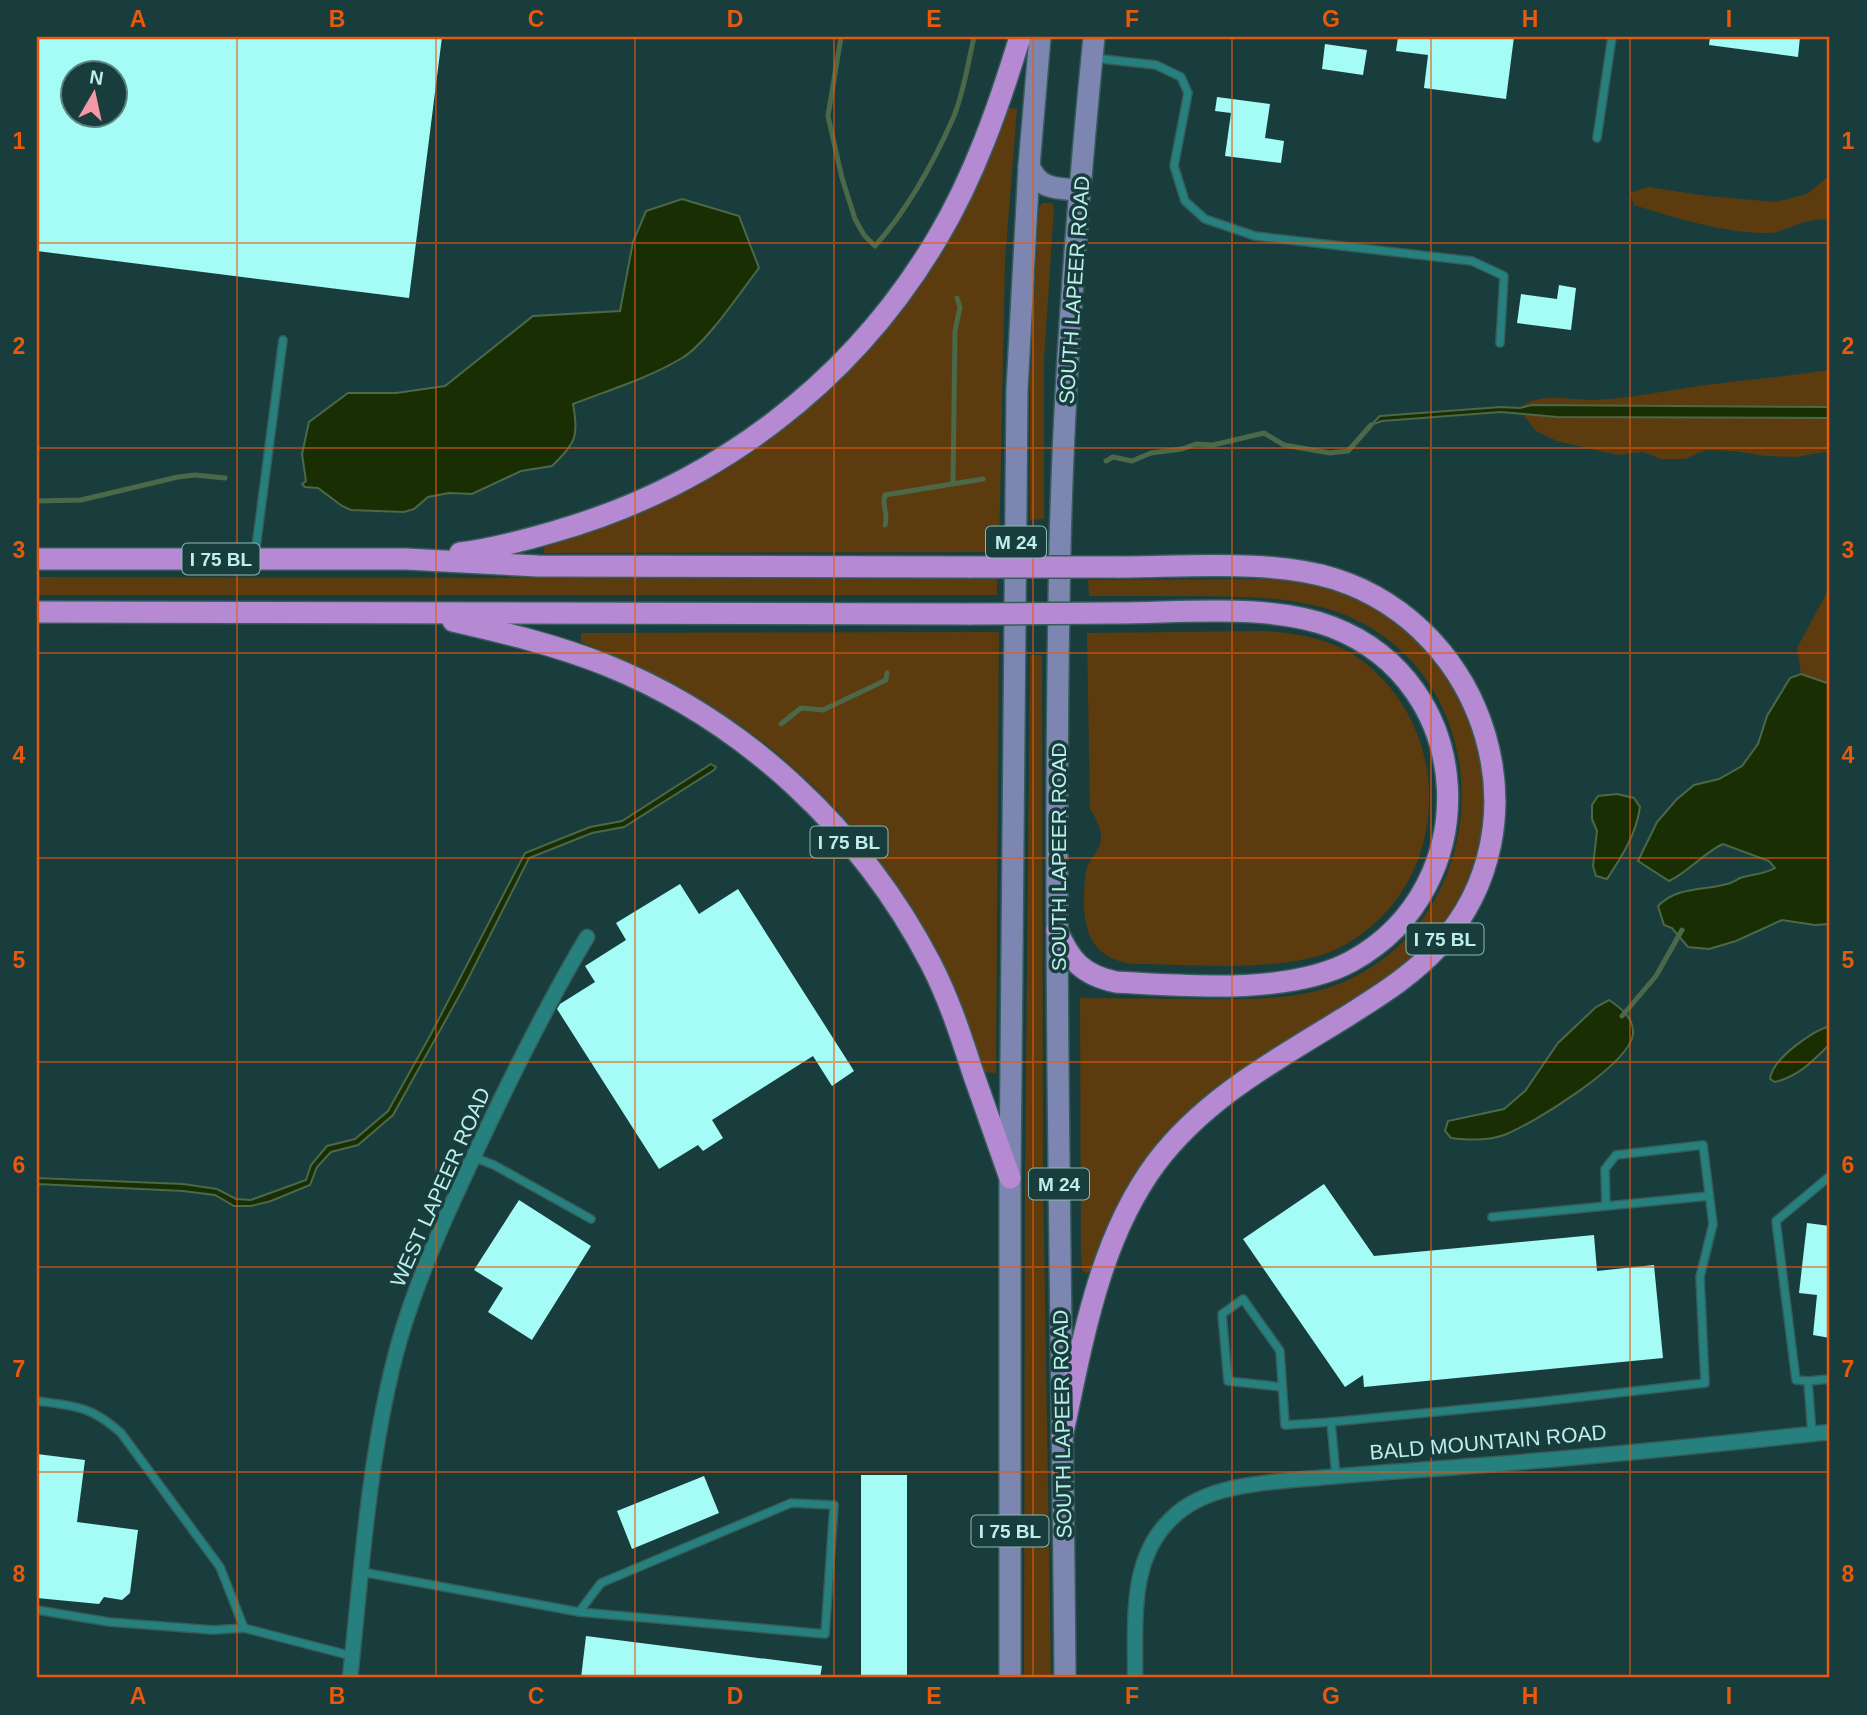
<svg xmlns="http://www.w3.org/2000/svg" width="1867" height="1715" viewBox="0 0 1867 1715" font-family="Arial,sans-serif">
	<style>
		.green { fill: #5c3c0e }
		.water { fill: #1a2e03; stroke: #4b6849; stroke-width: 2 }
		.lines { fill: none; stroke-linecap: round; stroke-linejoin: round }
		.stream { stroke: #4b6849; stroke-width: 5 }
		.building { fill: #a5fbf6; fill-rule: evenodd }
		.lane-casing { stroke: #355d5b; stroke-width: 10 }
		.street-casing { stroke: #355d5b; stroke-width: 17 }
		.primary-casing { stroke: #355d5b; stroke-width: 24 }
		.highway-casing { stroke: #355d5b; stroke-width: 24 }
		.lane { stroke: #26817e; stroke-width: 7 }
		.street { stroke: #26817e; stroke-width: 14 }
		.primary { stroke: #7c86b1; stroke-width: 21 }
		.highway { stroke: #b68ad3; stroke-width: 21 }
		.highway-bridge-casing { stroke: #355d5b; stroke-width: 24; stroke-linecap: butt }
		.highway-bridge { stroke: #b68ad3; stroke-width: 21 }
		.grid { fill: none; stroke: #e8590c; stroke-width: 2; stroke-opacity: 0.55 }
		.labels { text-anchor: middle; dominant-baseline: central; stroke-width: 7; stroke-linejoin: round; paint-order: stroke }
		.shield { fill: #193d3c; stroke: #8bbab6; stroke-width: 2 }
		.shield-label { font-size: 19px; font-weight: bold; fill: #bcefeb }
		.street-label { font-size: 21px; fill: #bcefeb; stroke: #193d3c }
		.neatline { fill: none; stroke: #e8590c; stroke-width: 2.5 }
		.grid-label { font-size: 23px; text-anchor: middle; font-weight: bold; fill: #e8590c }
	</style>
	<rect width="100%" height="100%" fill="#193d3c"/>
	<g class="green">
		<path d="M1008 108 1017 109 1005 260 999 552 544 553V545C579 535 613 526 645 511 766 457 873 367 941 253 969 207 988 158 1008 108Z"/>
		<path d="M1830 175V219C1823 220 1815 219 1809 221 1794 224 1783 233 1767 233 1728 234 1672 217 1634 205L1630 193 1648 187 1707 196 1776 202 1807 194Z"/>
		<path d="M1042 203H1052L1054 207 1044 359V519L1030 520V380L1039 207Z"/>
		<path d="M1830 370V407L1532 405 1520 408C1537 392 1570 400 1592 400 1626 399 1659 392 1692 387 1738 380 1784 377 1830 370Z"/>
		<path d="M1521 412 1557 417 1830 418V451L1796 457 1765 456 1734 451 1706 450 1685 459H1661L1643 452 1618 455 1557 441 1536 431Z"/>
		<path d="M37 577 997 579V595H37Z"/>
		<path d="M1265 579C1284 580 1304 581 1323 586 1376 601 1426 638 1453 687 1476 728 1488 777 1482 824 1477 872 1452 921 1418 955 1399 974 1372 989 1349 1003 1297 1035 1241 1065 1196 1106 1183 1118 1174 1135 1164 1148 1148 1171 1129 1193 1114 1217 1105 1233 1099 1253 1091 1270L1086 1274 1082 1270 1081 1252 1080 998C1120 998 1161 999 1201 999 1250 999 1300 1001 1346 981 1496 914 1503 685 1350 617 1301 596 1251 597 1200 596 1163 596 1126 596 1089 596L1088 580Z"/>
		<path d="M1830 587V650L1827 667 1830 669V684L1801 674 1797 648Z"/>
		<path d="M1266 631C1301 634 1337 640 1365 663 1460 739 1448 892 1339 948 1287 974 1193 964 1134 964 1093 959 1083 933 1084 895 1085 886 1084 876 1087 868 1090 859 1098 852 1100 844 1104 831 1096 819 1090 809L1087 633Z"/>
		<path d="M999 632 996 1073 983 1072C938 901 814 752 654 674 630 662 605 653 581 642V633Z"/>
		<path d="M1030 655H1042L1043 1176 1051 1678H1024L1025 1178Z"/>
	</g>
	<g class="water">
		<path d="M682 199 739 216 759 268C741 291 706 344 682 358 649 378 609 390 573 404 579 436 576 443 552 466L521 471 472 494 449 493 428 497 414 509 404 512 351 510 342 506 318 488 305 487 302 484 306 481 302 454 309 422 348 393H396L445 386 533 316 620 311 633 242 646 211Z"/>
		<path d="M1532 405 1830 407V418L1557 417 1501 412 1382 421 1371 425 1380 416 1501 407 1520 408Z"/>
		<path d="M1801 674 1830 684V924L1815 925 1782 920 1736 941 1709 949 1688 947 1672 928 1664 925 1658 906C1678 886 1702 891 1727 884 1732 883 1737 879 1743 877 1754 874 1765 874 1775 868L1769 861 1723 844C1703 853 1690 871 1669 881L1638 861 1657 822 1676 800 1694 785 1719 779 1742 766 1758 744 1767 716 1790 678Z"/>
		<path d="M711 764 716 767 714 770 624 827 592 833 529 858 464 987 393 1115 358 1145 331 1152 317 1167 310 1185 271 1201 251 1206H234L215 1195 183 1191 37 1184V1178L183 1184 217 1189 236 1199 251 1200 306 1180 311 1165 327 1146 355 1139 388 1111 431 1034 525 853 590 827 622 821Z"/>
		<path d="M1617 794 1634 798 1640 807C1636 835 1622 856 1607 879L1596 876 1593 866 1597 831 1592 819V805L1598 796Z"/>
		<path d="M1609 1000C1621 1008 1634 1018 1633 1034 1630 1064 1533 1124 1504 1135 1487 1141 1469 1140 1451 1138L1445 1131 1448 1121 1504 1109 1525 1091 1558 1043 1596 1007Z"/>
		<path d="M1830 1026V1044C1813 1061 1799 1076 1775 1082L1770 1079C1772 1059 1812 1031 1830 1026Z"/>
	</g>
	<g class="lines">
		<g class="stream">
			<path d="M841 37 828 116 842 178 855 219 864 235 875 246C908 209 934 162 954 116 964 91 968 63 974 37"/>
			<path d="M1106 461 1113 457 1132 461 1151 453 1182 449 1196 444 1213 445 1264 433 1284 445 1330 453 1348 451 1371 425"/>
			<path d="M953 483 955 331 960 307 957 298"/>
			<path d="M37 501 81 500 178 477 195 475 225 478"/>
			<path d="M885 525C889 512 881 507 885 495L983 479"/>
			<path d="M781 724 801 708 823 710 886 680 887 673"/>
			<path d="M1622 1016 1656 976 1682 930"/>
		</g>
	</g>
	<g class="building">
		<path d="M37 37H442L409 298 37 251ZM74 74H116V116H74Z"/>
		<path d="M1398 37H1514L1506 99 1424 88 1428 55 1396 51Z"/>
		<path d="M1710 37H1800L1798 57 1709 45Z"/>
		<path d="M1325 44 1367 50 1363 75 1322 69Z"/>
		<path d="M1217 97 1270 104 1265 138 1284 141 1281 163 1225 156 1231 113 1215 111Z"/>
		<path d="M1559 285 1576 288 1571 330 1517 323 1521 294 1557 299Z"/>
		<path d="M680 884 699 914 738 889 854 1071 832 1086 813 1056 712 1120 723 1138 703 1151 698 1145 659 1169 557 1009 560 1004 595 982 585 966 626 940 616 923Z"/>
		<path d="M1324 1184 1374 1256 1594 1235 1597 1271 1654 1265 1663 1358 1364 1387 1363 1375 1345 1387 1243 1239Z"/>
		<path d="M519 1200 591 1246 532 1340 488 1312 503 1288 474 1270Z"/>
		<path d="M1807 1223 1830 1226V1338L1813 1335 1817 1295 1799 1293Z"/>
		<path d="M37 1454 85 1460 77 1522 138 1530 130 1593 122 1600 104 1597 99 1604 37 1598Z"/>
		<rect x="861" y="1475" width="46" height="203"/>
		<path d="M704 1476 719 1513 632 1549 617 1511Z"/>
		<path d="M586 1636 822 1666 820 1678H581Z"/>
	</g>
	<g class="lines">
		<g class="lane-casing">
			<g id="lane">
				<path d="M1093 58 1156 65 1181 77 1188 93 1174 166 1185 201 1205 219 1255 236 1472 261 1504 276 1500 343"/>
				<path d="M1597 138 1612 37"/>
				<path d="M255 555 283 340"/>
				<path d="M473 1157 494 1165 591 1219"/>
				<path d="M1830 1176 1776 1221 1796 1380 1808 1381 1830 1379"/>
				<path d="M1492 1217 1709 1196"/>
				<path d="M1808 1381 1812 1434"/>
				<path d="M1282 1387 1228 1381 1222 1314 1243 1299 1280 1351 1285 1425 1331 1422"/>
				<path d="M37 1401C75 1406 91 1406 121 1433L220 1567 244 1628"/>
				<path d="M1336 1476 1331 1422 1538 1402 1705 1383 1700 1277 1713 1224 1703 1145 1616 1155 1605 1169 1606 1206"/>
				<path d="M362 1572 579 1612 601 1583 791 1503 834 1505 825 1634 579 1612"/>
				<path d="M37 1610 109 1622 213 1630 244 1628 352 1656"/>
			</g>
		</g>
		<g class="street-casing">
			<g id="street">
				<path d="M350 1678C362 1567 369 1450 399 1342 419 1273 449 1209 479 1145 512 1075 547 1004 587 937"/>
				<path d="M1135 1678C1136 1623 1128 1559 1172 1518 1188 1502 1211 1493 1233 1488 1261 1482 1289 1480 1317 1478 1368 1473 1420 1470 1471 1466 1591 1457 1711 1445 1830 1432"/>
			</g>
		</g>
		<g class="primary-casing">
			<g id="primary">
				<path d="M1029 166C1040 190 1055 188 1079 190"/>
				<path d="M1010 1678V1178L1017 390 1029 166 1040 37"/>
				<path d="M1065 1678C1062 1301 1052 924 1060 547 1064 377 1077 206 1094 37"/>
			</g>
		</g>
		<g class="highway-casing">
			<g id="highway">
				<path d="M460 553C492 549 522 541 553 532 715 486 852 383 938 237 975 175 999 105 1020 37"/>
				<path d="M37 559H406L538 566 971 567"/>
				<path d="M37 612 971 614"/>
				<path d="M453 621C505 633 556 645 606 665 745 721 862 831 931 964 949 999 961 1036 973 1073 985 1108 998 1143 1010 1178"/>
				<path d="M1057 930C1070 961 1083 975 1116 982 1185 986 1290 995 1352 961 1487 887 1478 683 1332 627 1271 603 1181 613 1116 613"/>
				<path d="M1062 1437C1082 1345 1098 1241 1156 1163 1205 1098 1276 1060 1344 1018 1377 997 1412 976 1439 946 1549 825 1487 628 1335 579 1273 559 1183 567 1117 567"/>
			</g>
		</g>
		<use href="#lane" class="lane"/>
		<use href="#street" class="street"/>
		<use href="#primary" class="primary"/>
		<use href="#highway" class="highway"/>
		<g class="highway-bridge-casing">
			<g id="highway-bridge">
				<path d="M971 567H1117"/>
				<path d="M971 614 1116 613"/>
			</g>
		</g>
		<use href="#highway-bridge" class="highway-bridge"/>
	</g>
	<path class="grid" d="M237 37V1678M436 37V1678M635 37V1678M834 37V1678M1033 37V1678M1232 37V1678M1431 37V1678M1630 37V1678M37 243H1830M37 448H1830M37 653H1830M37 858H1830M37 1062H1830M37 1267H1830M37 1472H1830"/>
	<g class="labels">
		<g class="shield">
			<rect x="986" y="526.5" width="60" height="31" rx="5"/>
			<rect x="182.5" y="543.5" width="77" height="31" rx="5"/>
			<rect x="810.5" y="826.5" width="77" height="31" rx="5"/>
			<rect x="1406.5" y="923.5" width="77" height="31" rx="5"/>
			<rect x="1029" y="1168.5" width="60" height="31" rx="5"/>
			<rect x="971.5" y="1515.5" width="77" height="31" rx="5"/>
		</g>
		<g class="shield-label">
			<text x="1016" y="542">M 24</text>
			<text x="221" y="559">I 75 BL</text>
			<text x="849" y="842">I 75 BL</text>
			<text x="1445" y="939">I 75 BL</text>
			<text x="1059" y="1184">M 24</text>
			<text x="1010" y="1531">I 75 BL</text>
		</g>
		<g class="street-label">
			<text transform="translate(1074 290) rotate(-86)">SOUTH LAPEER ROAD</text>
			<text transform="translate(1058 857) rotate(-90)">SOUTH LAPEER ROAD</text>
			<text transform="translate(440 1187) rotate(-66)">WEST LAPEER ROAD</text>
			<text transform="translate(1062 1424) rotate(-91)">SOUTH LAPEER ROAD</text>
			<text transform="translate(1488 1442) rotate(-5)">BALD MOUNTAIN ROAD</text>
		</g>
	</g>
	<rect width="1867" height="1715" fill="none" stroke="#193d3c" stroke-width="77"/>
	<g transform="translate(94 94) rotate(9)"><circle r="33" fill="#193d3c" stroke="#5a8482" stroke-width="2"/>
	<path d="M0-5L12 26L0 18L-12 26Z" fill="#f49aa6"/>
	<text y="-10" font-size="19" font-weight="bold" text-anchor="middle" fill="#bcefeb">N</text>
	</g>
	<rect x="38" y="38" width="1790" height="1638" class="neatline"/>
	<g class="grid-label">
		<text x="138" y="27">A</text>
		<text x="337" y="27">B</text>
		<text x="536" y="27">C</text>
		<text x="735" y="27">D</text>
		<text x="934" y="27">E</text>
		<text x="1132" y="27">F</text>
		<text x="1331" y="27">G</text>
		<text x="1530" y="27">H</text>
		<text x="1729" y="27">I</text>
		<text x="19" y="149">1</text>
		<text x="1848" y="149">1</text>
		<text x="19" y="354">2</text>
		<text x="1848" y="354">2</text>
		<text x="19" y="558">3</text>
		<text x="1848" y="558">3</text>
		<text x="19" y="763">4</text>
		<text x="1848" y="763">4</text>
		<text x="19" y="968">5</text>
		<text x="1848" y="968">5</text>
		<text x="19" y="1173">6</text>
		<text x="1848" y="1173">6</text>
		<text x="19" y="1377">7</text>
		<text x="1848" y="1377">7</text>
		<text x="19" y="1582">8</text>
		<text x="1848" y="1582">8</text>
		<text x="138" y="1704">A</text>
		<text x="337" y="1704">B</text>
		<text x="536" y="1704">C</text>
		<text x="735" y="1704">D</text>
		<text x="934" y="1704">E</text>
		<text x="1132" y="1704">F</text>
		<text x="1331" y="1704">G</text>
		<text x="1530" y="1704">H</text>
		<text x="1729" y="1704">I</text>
	</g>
</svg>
